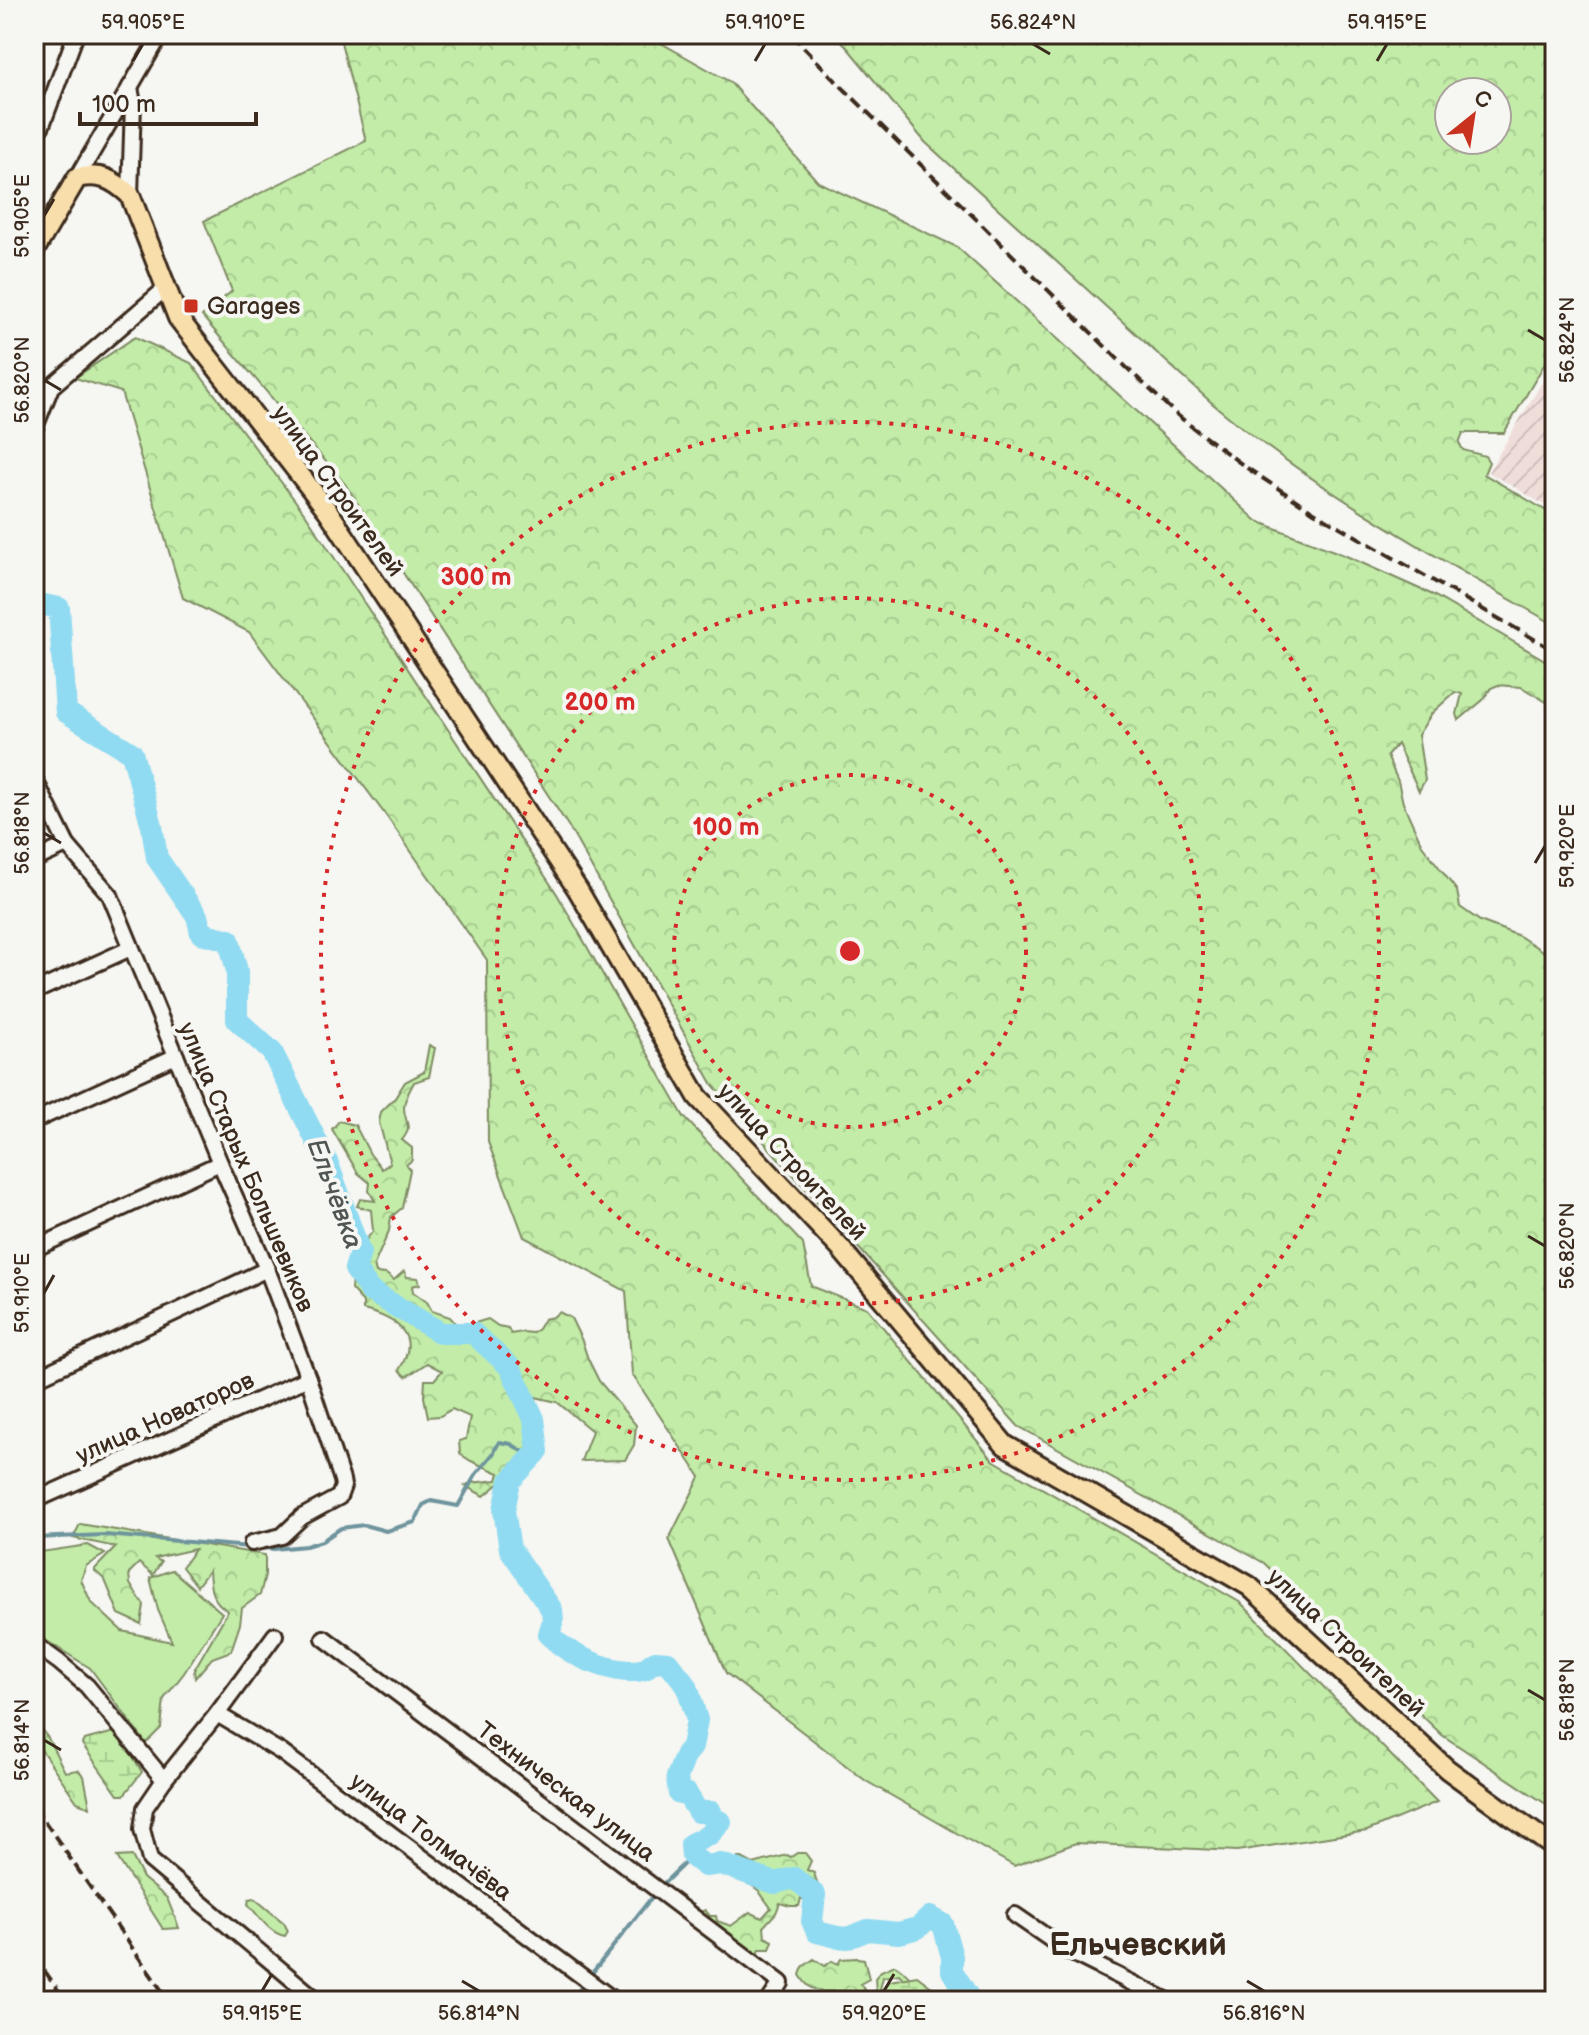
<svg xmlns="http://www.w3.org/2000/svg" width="1589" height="2035" viewBox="0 0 1589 2035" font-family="'Balsamiq Sans',sans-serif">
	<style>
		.industrial { fill: url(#industrial-furrows) }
		.green { fill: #c2eca8; stroke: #7e8b63; stroke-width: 2 }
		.forest { fill: url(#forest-crowns); stroke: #7e8b63; stroke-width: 2; fill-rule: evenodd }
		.wetland { fill: url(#wetland-marsh); stroke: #7e8b63; stroke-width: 2 }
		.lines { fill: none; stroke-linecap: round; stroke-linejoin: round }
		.stream { stroke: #6e949d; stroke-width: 4 }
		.river { stroke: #90dbf1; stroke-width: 22 }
		.minor-casing { stroke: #3b2a1e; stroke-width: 20 }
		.major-casing { stroke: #3b2a1e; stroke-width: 24 }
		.minor { stroke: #f6f6f2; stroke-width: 14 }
		.major { stroke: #f8deab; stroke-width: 18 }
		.rail { stroke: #3b2a1e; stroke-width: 4; stroke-dasharray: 12 6; stroke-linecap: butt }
		.ticks { fill: none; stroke: #3b2a1e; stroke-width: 3 }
		.ring { fill: none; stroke: #d62828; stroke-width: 4; stroke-dasharray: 4 8 }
		.poi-dot { fill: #c8321e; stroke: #f6f6f2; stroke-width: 3 }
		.labels { text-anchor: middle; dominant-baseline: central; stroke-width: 8; stroke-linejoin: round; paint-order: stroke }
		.poi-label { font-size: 24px; fill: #3b2a1e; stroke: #f6f6f2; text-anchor: start }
		.street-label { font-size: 24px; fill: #3b2a1e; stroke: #f6f6f2 }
		.water-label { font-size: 26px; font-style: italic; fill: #505653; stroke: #f6f6f2 }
		.district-label { font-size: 32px; font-weight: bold; fill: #3b2a1e; stroke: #f6f6f2 }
		.centre { fill: #d62828; stroke: #f6f6f2; stroke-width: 4 }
		.ring-label { font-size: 24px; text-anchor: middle; font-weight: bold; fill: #d62828; stroke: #f6f6f2; stroke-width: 8; stroke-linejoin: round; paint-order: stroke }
		.neatline { fill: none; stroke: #3b2a1e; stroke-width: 3 }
		.ticks-label { font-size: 20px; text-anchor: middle; fill: #3b2a1e }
	</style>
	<defs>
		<pattern id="industrial-furrows" width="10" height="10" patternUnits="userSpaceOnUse" patternTransform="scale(2)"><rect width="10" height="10" fill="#efddda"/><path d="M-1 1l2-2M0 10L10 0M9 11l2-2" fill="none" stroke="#cebebb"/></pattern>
		<pattern id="forest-crowns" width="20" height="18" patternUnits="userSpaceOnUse" patternTransform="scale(2)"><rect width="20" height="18" fill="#c2eca8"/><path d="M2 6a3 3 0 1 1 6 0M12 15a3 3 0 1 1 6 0" fill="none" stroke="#a8cb90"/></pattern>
		<pattern id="wetland-marsh" width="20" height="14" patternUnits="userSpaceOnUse" patternTransform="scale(2)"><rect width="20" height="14" fill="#c2eca8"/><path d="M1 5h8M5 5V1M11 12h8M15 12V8" fill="none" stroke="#a8cb90"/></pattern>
	</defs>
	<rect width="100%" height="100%" fill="#f6f6f2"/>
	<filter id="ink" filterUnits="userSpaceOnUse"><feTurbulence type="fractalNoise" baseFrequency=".0125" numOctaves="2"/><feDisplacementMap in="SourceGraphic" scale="16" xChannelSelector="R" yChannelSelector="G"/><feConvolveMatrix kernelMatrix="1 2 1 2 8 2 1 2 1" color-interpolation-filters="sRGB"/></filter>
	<g filter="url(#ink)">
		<path class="industrial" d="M1555 361V511L1488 472Z"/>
		<path class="green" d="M88 1545 105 1554 86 1566 81 1580 91 1602 122 1631 172 1642 158 1610 150 1578 172 1570 222 1613 184 1673 164 1699 161 1728 146 1743 90 1668 34 1633V1553Z"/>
		<g class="forest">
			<path d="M339 34H645L730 82 818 182 957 247 1257 521 1344 555 1433 595 1555 666V707L1521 687 1498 685 1491 688 1483 700 1459 720 1457 714 1462 694 1455 692 1432 713 1418 735 1425 780 1419 791 1397 744 1387 756 1398 781 1403 803 1422 845 1457 891 1460 907 1480 921 1519 936 1555 959V1810L1442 1735 1264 1563 1018 1426 713 1085 569 827 345 484 202 316 232 291 204 221 366 141Z"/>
			<path d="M836 34H1555V346L1504 433H1463L1459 443 1463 450 1485 456 1489 462 1484 474 1555 516V625C1437 557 1318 492 1213 404L925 142ZM1449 92H1497V140H1449Z"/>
			<path d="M135 337 191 363 306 515 557 894 684 1117 803 1244 811 1286 867 1308 993 1460 1241 1603 1437 1802 1367 1831 1237 1851 1076 1843 1014 1866 866 1781 726 1673 669 1539 700 1477 632 1374 626 1291 524 1237 488 1142 487 960 387 817 249 632 183 598 121 392 75 378Z"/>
			<path d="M429 1045 435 1048 429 1077 414 1082C410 1090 404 1099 404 1108 404 1122 414 1126 402 1140L412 1148V1160L406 1165 410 1170 402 1208 391 1217 389 1231 374 1265 376 1273 386 1274 394 1280 404 1271 407 1277 418 1278 420 1284 412 1286 413 1292 427 1302 432 1311 450 1317 457 1325 465 1326 488 1319 498 1326 508 1328 511 1334 522 1332 532 1333 538 1329 544 1319 553 1317 559 1312 571 1318 582 1341 588 1359 599 1381 636 1425 634 1445 625 1460 581 1461 592 1431 557 1402 535 1397 541 1413 545 1444 532 1457 484 1496 465 1486 471 1483 497 1480 499 1473 471 1461 460 1454 459 1441 466 1439 470 1417 452 1409 440 1416 428 1417 424 1397 425 1380H434L442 1371 427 1363 406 1377 399 1370C422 1335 396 1318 363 1310V1302L351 1289 354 1255 373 1231 371 1210 357 1206 360 1199 375 1201 369 1191 370 1183 358 1173 332 1129 339 1121 355 1125 370 1154 382 1169 390 1163 379 1122 381 1112 395 1098 405 1082 424 1072Z"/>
			<path d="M80 1524 265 1555V1575L260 1595 242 1608 240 1624 231 1651 212 1658 195 1678 194 1670 228 1611C211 1600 210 1590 209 1570L197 1586 182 1567 195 1549 155 1558 161 1562 153 1575 139 1563 129 1573 130 1584 144 1605 141 1624 119 1614 105 1580 94 1570 116 1547 73 1538Z"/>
			<path d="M34 1720 48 1738 65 1772 78 1770 84 1776 90 1807 77 1802 34 1739Z"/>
			<path d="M797 1853H805L811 1861 807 1870 814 1873 819 1889 818 1897 810 1902 801 1898 799 1906H790L780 1903 776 1913 764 1926 765 1937 773 1941 770 1949H760L757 1958 699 1913 705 1910 710 1916H716L717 1921 731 1926 750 1912 762 1918 771 1908 758 1890 739 1876 740 1868 746 1867 738 1863V1858H742L753 1864 787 1855 791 1857Z"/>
			<path d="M132 1856 143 1878 167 1898 179 1928 163 1929 117 1857Z"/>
			<path d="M254 1898 284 1923 288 1931 285 1936C270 1934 258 1915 248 1904L249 1899Z"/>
			<path d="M857 1958 864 1959 869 1979 860 1984 872 2000 876 1992 875 1978 881 1971 895 1965C908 1973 913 1981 918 1995L899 1974 883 1977 877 2001H867C843 1976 819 2009 800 1975L803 1967 814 1959 825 1966 832 1961 838 1964 841 1959Z"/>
		</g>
		<g class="wetland">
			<path d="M115 1732 131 1753 142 1772 124 1795H118L82 1744 84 1740Z"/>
			<path d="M917 1976 950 2001H886L881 1991 890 1981Z"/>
		</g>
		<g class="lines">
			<g class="stream">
				<path d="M34 1538 105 1535 274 1549 306 1546 322 1541 341 1528 364 1525 386 1531 415 1522 423 1505 431 1501 458 1506 476 1474 493 1454 499 1442 511 1444 532 1457"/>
				<path d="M661 1886 692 1856"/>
				<path d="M589 1977 655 1893"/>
				<path d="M570 2001 584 1984"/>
			</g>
			<path class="river" d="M34 603 59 608 66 712 132 753 152 826 157 858 197 916 201 933 229 940 237 971V1020L272 1052 328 1164 360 1253 355 1269 370 1291 441 1333H473L510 1367 534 1419 538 1451 510 1481 504 1510 510 1549 552 1610 553 1621 549 1634C564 1654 619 1678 645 1669 646 1668 654 1661 655 1661L668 1662 687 1686 697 1720 692 1747 686 1754 677 1777 679 1794H687L698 1812H711V1817L721 1822 710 1834 691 1844 692 1856 705 1866 721 1864 775 1883 794 1878 815 1895 812 1921 817 1932 837 1937 848 1938 868 1930 899 1933 918 1928 930 1917 943 1924 952 1957V1971L971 2001"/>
			<g class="minor-casing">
				<g id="minor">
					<path d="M34 138 42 125 76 34"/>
					<path d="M77 178 161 34"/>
					<path d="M130 195 133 104 130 87"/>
					<path d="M34 430 51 387 166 288"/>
					<path d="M34 778 67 845 110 895 220 1163 267 1269 308 1378 342 1480 343 1486 339 1497 302 1517 282 1536 252 1543"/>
					<path d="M34 860 67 845"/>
					<path d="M34 992 131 948"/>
					<path d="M34 1121 176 1056"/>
					<path d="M34 1249 220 1163"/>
					<path d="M34 1379 267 1269"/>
					<path d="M34 1495 40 1498 308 1378"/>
					<path d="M275 1635 217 1714 164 1780 145 1808 142 1829 150 1860 318 2001"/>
					<path d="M324 1638 781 1983 769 2001"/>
					<path d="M34 1644 59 1662 87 1686 164 1780"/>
					<path d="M217 1714 281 1752 615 2001"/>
					<path d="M1015 1915 1066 1950 1168 2001"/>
				</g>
			</g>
			<g class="major-casing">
				<path id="major" d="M34 251 77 178C101 173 112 179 130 195L178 318 328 511 578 890 698 1097 841 1249 1005 1445 1249 1586 1447 1769 1555 1848"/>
			</g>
			<use href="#minor" class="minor"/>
			<use href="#major" class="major"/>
			<g class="rail">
				<path d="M791 34 836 81 1126 367 1176 414 1201 434 1247 468 1314 512 1555 651"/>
				<path d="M34 1806 169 2001"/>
				<path d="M34 1956 66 2001"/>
			</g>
		</g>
	</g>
	<path class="ticks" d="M1033 44 1050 54M133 61 143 44M755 61 765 44M1377 61 1387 44M44 216 54 199M1528 330 1545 340M44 380 61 390M44 833 61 843M1535 863 1545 846M1528 1236 1545 1246M44 1293 54 1275M1528 1690 1545 1700M44 1740 61 1750M462 1981 479 1991M1247 1981 1264 1991M262 1991 272 1974M884 1991 894 1974"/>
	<g class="ring">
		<circle cx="850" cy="951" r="176"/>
		<circle cx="850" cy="951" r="353"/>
		<circle cx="850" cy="951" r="529"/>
	</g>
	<rect class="poi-dot" x="183" y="298" width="16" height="16" rx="4"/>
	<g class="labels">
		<g class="poi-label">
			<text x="207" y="306">Garages</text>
		</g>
		<g class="street-label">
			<text transform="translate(338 491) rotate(54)">улица Строителей</text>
			<text transform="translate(792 1162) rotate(47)">улица Строителей</text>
			<text transform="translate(246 1167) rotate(67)">улица Старых Большевиков</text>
			<text transform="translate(165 1418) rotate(-24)">улица Новаторов</text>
			<text transform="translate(1346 1643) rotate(43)">улица Строителей</text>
			<text transform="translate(566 1792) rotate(37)">Техническая улица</text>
			<text transform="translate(431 1837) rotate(37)">улица Толмачёва</text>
		</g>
		<g class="water-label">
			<text transform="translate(334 1194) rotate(70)">Ельчёвка</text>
		</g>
		<g class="district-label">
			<text x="1138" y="1945">Ельчевский</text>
		</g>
	</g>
	<circle cx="850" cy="951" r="12" class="centre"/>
	<g class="ring-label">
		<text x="476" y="585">300 m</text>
		<text x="600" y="710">200 m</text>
		<text x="726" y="835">100 m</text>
	</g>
	<rect width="1589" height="2035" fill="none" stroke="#f6f6f2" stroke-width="88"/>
	<g transform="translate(1473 116) rotate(30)"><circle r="38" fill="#f6f6f2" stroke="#aba49d" stroke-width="2"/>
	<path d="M0-6L14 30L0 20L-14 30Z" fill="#c8321e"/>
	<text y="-12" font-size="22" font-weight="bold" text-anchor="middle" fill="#3b2a1e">С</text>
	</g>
	<path d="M80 112v12h176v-12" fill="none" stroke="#3b2a1e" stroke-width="4"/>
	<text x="92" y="112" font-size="24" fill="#3b2a1e" stroke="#f6f6f2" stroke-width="6" paint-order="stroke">100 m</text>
	<rect x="44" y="44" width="1501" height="1947" class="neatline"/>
	<g class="ticks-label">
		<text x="143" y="29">59.905°E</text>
		<text x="765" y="29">59.910°E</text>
		<text x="1033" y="29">56.824°N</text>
		<text x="1387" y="29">59.915°E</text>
		<text transform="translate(22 216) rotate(-90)" y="7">59.905°E</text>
		<text transform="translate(1567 340) rotate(-90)" y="7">56.824°N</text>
		<text transform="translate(22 380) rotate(-90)" y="7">56.820°N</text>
		<text transform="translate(22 833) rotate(-90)" y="7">56.818°N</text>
		<text transform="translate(1567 846) rotate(-90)" y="7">59.920°E</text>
		<text transform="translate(1567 1246) rotate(-90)" y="7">56.820°N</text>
		<text transform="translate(22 1293) rotate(-90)" y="7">59.910°E</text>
		<text transform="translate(1567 1700) rotate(-90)" y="7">56.818°N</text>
		<text transform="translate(22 1740) rotate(-90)" y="7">56.814°N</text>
		<text x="262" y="2020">59.915°E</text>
		<text x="479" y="2020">56.814°N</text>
		<text x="884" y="2020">59.920°E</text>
		<text x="1264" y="2020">56.816°N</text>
	</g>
</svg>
